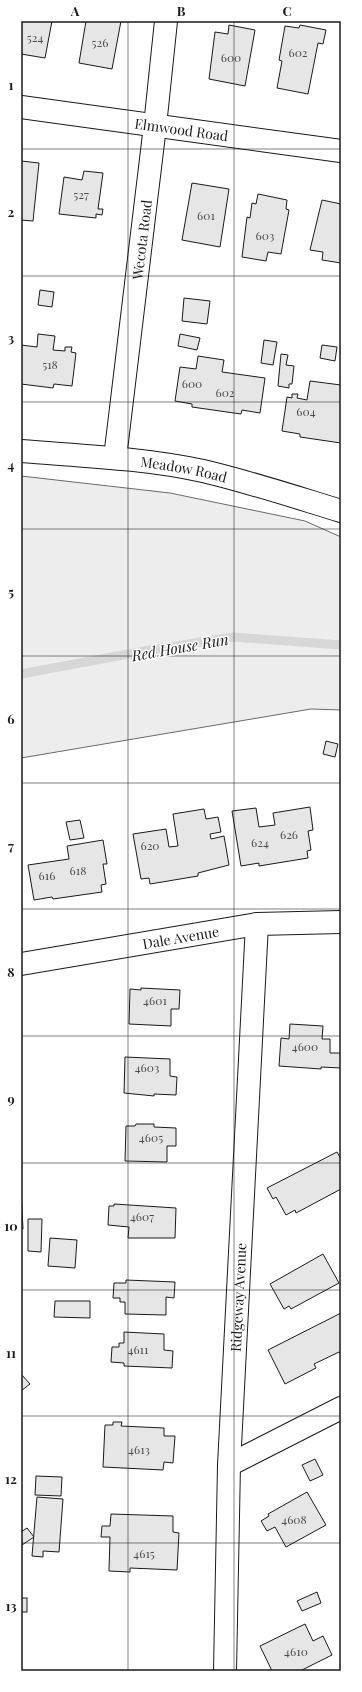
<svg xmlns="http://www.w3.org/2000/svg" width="362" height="1692" viewBox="0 0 362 1692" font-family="'Playfair Display',serif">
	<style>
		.built { fill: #ededed; stroke: #6a6a6a }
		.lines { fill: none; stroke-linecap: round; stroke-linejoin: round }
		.stream { stroke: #d7d7d7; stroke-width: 9 }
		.building { fill: #e6e6e6; stroke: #1a1a1a }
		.minor-casing { stroke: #1a1a1a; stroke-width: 24 }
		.minor { stroke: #fff; stroke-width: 22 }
		.grid { fill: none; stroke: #1a1a1a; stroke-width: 1; stroke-opacity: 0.55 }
		.labels { text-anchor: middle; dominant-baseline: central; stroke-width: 3; stroke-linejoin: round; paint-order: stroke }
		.number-label { font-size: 12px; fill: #4d4d4d }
		.street-label { font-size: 14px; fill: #1a1a1a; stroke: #fff }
		.water-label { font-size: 15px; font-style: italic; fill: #1a1a1a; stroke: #fff }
		.neatline { fill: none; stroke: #1a1a1a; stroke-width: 1.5 }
		.grid-label { font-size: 13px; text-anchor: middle; font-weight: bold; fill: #1a1a1a }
	</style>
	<rect width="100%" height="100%" fill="#fff"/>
	<path class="built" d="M21 476 170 493 305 521 341 537V710L311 709 21 758Z"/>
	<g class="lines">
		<path class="stream" d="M21 674 150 650 233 637 341 645"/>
	</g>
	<g class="building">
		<path d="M21 21H52L45 58 21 54Z"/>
		<path d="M86 21H121L112 69 79 63Z"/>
		<path d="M229 25 255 30 245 86 209 79 215 32 228 34Z"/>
		<path d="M300 25 326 30 323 44 318 43 308 94 277 88 282 61 279 60 285 26 299 28Z"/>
		<path d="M21 161 39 163 33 221 21 220Z"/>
		<path d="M84 171 103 173 98 209H103L102 215 96 214V218L59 214 64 177 82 180Z"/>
		<path d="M192 183 229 189 220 247 182 240Z"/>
		<path d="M258 194 287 200 286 209 289 210 281 254 268 252 266 261 242 257 247 217 250 218 252 203 256 204Z"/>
		<path d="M322 200 341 204V263L322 260 323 252 310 250Z"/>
		<path d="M40 290 54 292 52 307 38 305Z"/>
		<path d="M184 298 210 301 207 324 182 321Z"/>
		<path d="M38 334 55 336 53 350 65 351V347H72L71 352 76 353 72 386 54 384 53 388 21 384V345L37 347Z"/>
		<path d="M180 334 200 338 197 350 178 346Z"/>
		<path d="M264 340 277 342 273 365 261 363Z"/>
		<path d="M322 345 337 347 335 361 320 358Z"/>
		<path d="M281 354 288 355 286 365 294 366 292 384H289V388L278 386Z"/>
		<path d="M198 356 224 360 222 372 265 378 260 413 242 410 241 414 192 407V404L175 401 180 367 196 369Z"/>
		<path d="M310 381 341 385V443L300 437V434L282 431 287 397 292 398V394H298L297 398 307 400Z"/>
		<path d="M326 741 338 744 335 757 323 754Z"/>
		<path d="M310 807 313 830 308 831 311 850 307 851 308 858 259 866V863L241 866 232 811 256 808 259 827 275 825 273 813Z"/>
		<path d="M204 809 206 819 218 817 221 832 210 834 211 839 224 836 229 865 198 873V876L150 884 149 878 141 879 133 834 166 829 169 847 178 846 173 814Z"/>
		<path d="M80 820 84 838 70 840 66 822Z"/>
		<path d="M103 840 107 864H103L106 884 101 885 102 892 53 899 52 897 34 900 28 865 69 859 67 846Z"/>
		<path d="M141 988 180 990 179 1009H171V1026L129 1024 130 989 141 990Z"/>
		<path d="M290 1024 323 1026 322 1039H330V1053H341V1068L321 1067V1069L279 1066 281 1038 289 1039Z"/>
		<path d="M125 1057 170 1059V1076L177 1077 176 1095 154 1094V1096L124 1093Z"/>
		<path d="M136 1124H154V1127L176 1128V1146H167V1162L125 1161 126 1126H135Z"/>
		<path d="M337 1152 341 1159V1189L296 1213 295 1210 286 1215 276 1197 273 1199 267 1188Z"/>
		<path d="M21 1191 23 1229H21Z"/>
		<path d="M114 1204 176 1208 175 1238H128L129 1227 108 1225 109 1206H114Z"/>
		<path d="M28 1219H42L41 1252 28 1251Z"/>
		<path d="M50 1238 77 1240 75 1268 48 1266Z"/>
		<path d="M323 1254 339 1283 291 1309 289 1306 284 1309 270 1284Z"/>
		<path d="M126 1280 175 1282 174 1298 166 1297V1315L125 1314V1302H120V1298H113L114 1283H126Z"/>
		<path d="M55 1301H90V1318L54 1317Z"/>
		<path d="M341 1313V1354L339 1352 314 1364 316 1368 285 1384 268 1350Z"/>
		<path d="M124 1332 164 1334V1350L173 1351 172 1368 124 1366V1363L111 1362 112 1347H119V1343H124Z"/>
		<path d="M21 1374 30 1384 21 1391Z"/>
		<path d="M113 1422H122L121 1426 164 1428V1436H175L173 1463 164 1462 163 1470 103 1467 105 1425H113Z"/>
		<path d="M315 1459 323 1475 310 1481 302 1465Z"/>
		<path d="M36 1476 62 1477 61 1496 35 1495Z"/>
		<path d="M307 1492 326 1525 286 1547 275 1527 267 1531 261 1521 269 1516 268 1514Z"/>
		<path d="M37 1497 63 1499 59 1552 43 1551V1557L32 1556Z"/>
		<path d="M111 1514 173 1516V1532L179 1533 177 1570 130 1568V1572L109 1571 110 1537H101L102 1526H110Z"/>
		<path d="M27 1528 34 1537 22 1545 21 1532Z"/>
		<path d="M317 1592 321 1603 302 1611 297 1601Z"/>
		<rect x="21" y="1598" width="6" height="14"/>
		<path d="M305 1624 313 1641 323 1636 332 1655 300 1671H272L260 1646Z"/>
	</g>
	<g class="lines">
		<g class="minor-casing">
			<g id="minor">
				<path id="s1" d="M21 107 341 151"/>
				<path id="s2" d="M21 451C82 456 143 458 203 471 250 482 295 497 341 511"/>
				<path id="s3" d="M115 458 155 126 166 21"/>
				<path id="s4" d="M21 964 257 924 341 922"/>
				<path d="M229 1465 341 1408"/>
				<path id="s5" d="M225 1671 229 1465 257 924"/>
			</g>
		</g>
		<use href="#minor" class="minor"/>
	</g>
	<path class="grid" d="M128 21V1671M234 21V1671M21 149H341M21 276H341M21 402H341M21 529H341M21 656H341M21 783H341M21 909H341M21 1036H341M21 1163H341M21 1290H341M21 1416H341M21 1543H341"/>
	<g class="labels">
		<g class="number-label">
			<text x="35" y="37">524</text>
			<text x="100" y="42">526</text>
			<text x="298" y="52">602</text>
			<text x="231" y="57">600</text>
			<text x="81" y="194">527</text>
			<text x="206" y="215">601</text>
			<text x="265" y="235">603</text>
			<text x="50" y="364">518</text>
			<text x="192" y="383">600</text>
			<text x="225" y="392">602</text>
			<text x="306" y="411">604</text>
			<text x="289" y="834">626</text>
			<text x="260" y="842">624</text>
			<text x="150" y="845">620</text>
			<text x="78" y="870">618</text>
			<text x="47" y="875">616</text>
			<text x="155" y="1000">4601</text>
			<text x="305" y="1046">4600</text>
			<text x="147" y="1067">4603</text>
			<text x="151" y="1137">4605</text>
			<text x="142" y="1216">4607</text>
			<text x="138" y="1349">4611</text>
			<text x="139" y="1449">4613</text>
			<text x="294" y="1519">4608</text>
			<text x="144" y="1553">4615</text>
			<text x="296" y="1651">4610</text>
		</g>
		<g class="street-label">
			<text stroke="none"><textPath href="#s1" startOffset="162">Elmwood Road</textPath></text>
			<text stroke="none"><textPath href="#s3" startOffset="220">Wecota Road</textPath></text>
			<text stroke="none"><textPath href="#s2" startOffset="164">Meadow Road</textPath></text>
			<text stroke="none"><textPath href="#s4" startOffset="162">Dale Avenue</textPath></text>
			<text stroke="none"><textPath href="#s5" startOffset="374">Ridgeway Avenue</textPath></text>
		</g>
		<g class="water-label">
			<text transform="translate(180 647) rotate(-10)">Red House Run</text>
		</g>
	</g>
	<rect width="362" height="1692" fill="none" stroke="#ffffff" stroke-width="44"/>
	<rect x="22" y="22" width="318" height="1648" class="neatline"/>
	<g class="grid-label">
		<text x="75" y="16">A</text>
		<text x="181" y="16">B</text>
		<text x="287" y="16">C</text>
		<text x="11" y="90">1</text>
		<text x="11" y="217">2</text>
		<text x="11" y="343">3</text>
		<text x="11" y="470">4</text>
		<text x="11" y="597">5</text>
		<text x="11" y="724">6</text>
		<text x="11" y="851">7</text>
		<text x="11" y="977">8</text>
		<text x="11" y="1104">9</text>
		<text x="11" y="1231">10</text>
		<text x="11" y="1358">11</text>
		<text x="11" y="1484">12</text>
		<text x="11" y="1611">13</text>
	</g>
</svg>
